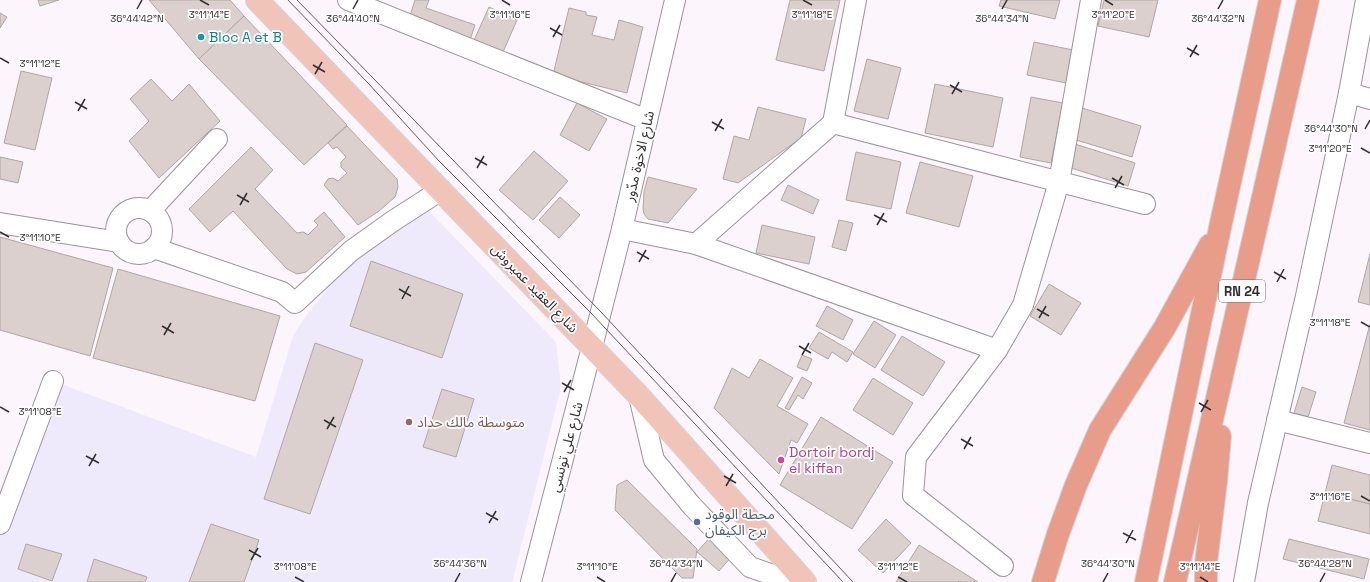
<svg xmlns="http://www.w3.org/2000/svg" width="1370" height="582" viewBox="0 0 1370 582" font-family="'Space Grotesk','Noto Sans Arabic',sans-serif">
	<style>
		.education { fill: #eeeafc }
		.building { fill: #dbd0cd; stroke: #b0a6a4 }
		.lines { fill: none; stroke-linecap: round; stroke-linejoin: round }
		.minor-casing { stroke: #9a949a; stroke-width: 22 }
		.major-casing { stroke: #d6d5d6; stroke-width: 24 }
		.highway-casing { stroke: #d6d5d6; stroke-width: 24 }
		.minor { stroke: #fff; stroke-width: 20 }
		.major { stroke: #f1c4b9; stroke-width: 22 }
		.highway { stroke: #e89d8a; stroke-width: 22 }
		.tram { stroke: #615d61; stroke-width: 1 }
		.ticks { fill: none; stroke: #312e31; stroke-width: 1.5 }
		.culture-dot { fill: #0f9aa8; stroke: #fff; stroke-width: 1.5 }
		.education-dot { fill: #8d6e63; stroke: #fff; stroke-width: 1.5 }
		.hotel-dot { fill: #d1479c; stroke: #fff; stroke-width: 1.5 }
		.service-dot { fill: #5c6f8a; stroke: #fff; stroke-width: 1.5 }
		.labels { text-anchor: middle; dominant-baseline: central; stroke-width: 3.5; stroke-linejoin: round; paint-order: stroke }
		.shield { fill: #fff; stroke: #6f6d6f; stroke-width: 1 }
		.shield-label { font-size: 13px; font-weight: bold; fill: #312e31 }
		.culture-label { font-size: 14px; fill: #0d838f; stroke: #fff; text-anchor: start }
		.street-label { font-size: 14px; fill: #312e31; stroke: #fff }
		.education-label { font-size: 14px; fill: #785e54; stroke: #fff; text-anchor: start }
		.hotel-label { font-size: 14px; fill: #b23c85; stroke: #fff; text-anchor: start }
		.service-label { font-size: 14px; fill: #4e5e75; stroke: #fff; text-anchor: start }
		.ticks-label { font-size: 10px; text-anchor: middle; fill: #312e31; stroke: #fff; stroke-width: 3.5; stroke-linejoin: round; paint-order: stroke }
	</style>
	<rect width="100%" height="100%" fill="#fcf5fc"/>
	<path class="education" d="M428 210 556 342 561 387 512 582H0V523L53 381 256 457 293 336 303 320 353 256Z"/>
	<g class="building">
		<path d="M38 0H59L40 6Z"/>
		<path d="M149 0H230L244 16 199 59Z"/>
		<path d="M415 0H429L426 8 475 25 470 40 409 19Z"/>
		<path d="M790 0H840L824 71 776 60Z"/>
		<path d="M1001 0H1060L1055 19 999 6Z"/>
		<path d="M1104 0H1158L1149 37 1098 26Z"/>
		<path d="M489 7 517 20 500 59 471 47Z"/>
		<path d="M569 8 586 12V15L597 17 592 35 614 40 619 20 643 27 627 93 553 75Z"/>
		<path d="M0 13 7 17 0 28Z"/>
		<path d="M244 16 347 125 304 165 199 59Z"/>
		<path d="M1034 42 1078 51 1071 84 1027 75Z"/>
		<path d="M867 59 901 68 888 119 854 111Z"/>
		<path d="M21 71 52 78 35 150 4 143Z"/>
		<path d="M151 79 172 101 189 84 220 121 159 178 129 141 149 121 130 99Z"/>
		<path d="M935 84 1003 98 993 147 925 133Z"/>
		<path d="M1031 97 1063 103 1051 163 1020 157Z"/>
		<path d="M577 103 607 119 589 151 560 135Z"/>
		<path d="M758 107 806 119 801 138 738 183 723 179 734 136 749 140Z"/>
		<path d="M1082 108 1141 126 1132 157 1073 139Z"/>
		<path d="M347 126 397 179 398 187 395 197 379 211 358 225 324 185 328 179 333 178 338 181 347 173 341 167V162L346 157 337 147 333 149 328 143Z"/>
		<path d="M1075 144 1135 163 1128 186 1068 167Z"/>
		<path d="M251 147 273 170 255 189 297 233 303 232 308 235 318 225 314 221 324 212 345 237 306 272 297 274 287 269 233 211 210 232 189 209Z"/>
		<path d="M534 151 568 181 533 220 499 190Z"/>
		<path d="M856 152 901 162 891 209 846 200Z"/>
		<path d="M0 157 23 162 18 183 0 179Z"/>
		<path d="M920 162 973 176 959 227 906 213Z"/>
		<path d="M648 177 697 189 668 223 648 219 644 214 643 209 644 192Z"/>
		<path d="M788 185 819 200 813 214 781 200Z"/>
		<path d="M560 197 580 215 559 238 539 220Z"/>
		<path d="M839 220 853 223 846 251 832 247Z"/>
		<path d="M762 225 815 237 809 264 756 253Z"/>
		<path d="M0 237 113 268 90 356 0 330Z"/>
		<path d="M1370 254V305L1358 302Z"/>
		<path d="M371 261 463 294 442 358 350 326Z"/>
		<path d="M118 269 280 316 255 401 93 358Z"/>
		<path d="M1049 284 1081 303 1061 335 1030 316Z"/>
		<path d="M827 306 853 320 843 340 816 326Z"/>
		<path d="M874 321 896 335 875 368 853 354Z"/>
		<path d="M1370 324V430L1344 423Z"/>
		<path d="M819 332 853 352 847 362 832 352 828 359 809 348Z"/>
		<path d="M902 336 945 362 923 396 881 370Z"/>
		<path d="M315 343 363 360 310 514 264 499Z"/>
		<path d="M802 355 812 359 807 371 797 367Z"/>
		<path d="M760 359 793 378 777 406 808 424 797 443 791 440 779 474 714 408 732 368 749 378Z"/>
		<path d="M802 377 812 383 803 399 798 395 789 410 785 408Z"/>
		<path d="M873 378 913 403 893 435 853 410Z"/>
		<path d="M1302 387 1316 392 1308 417 1294 413Z"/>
		<path d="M442 389 474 399 456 457 423 447Z"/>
		<path d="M821 417 893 462 852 529 780 485Z"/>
		<path d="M1332 465 1370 475V504L1325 493Z"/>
		<path d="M627 480 697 549 693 578H682L615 510 617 485Z"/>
		<path d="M1325 493 1370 504V534L1318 521Z"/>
		<path d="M886 519 911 543 883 573 858 550Z"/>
		<path d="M211 524 259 540 244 582H189Z"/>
		<path d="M712 535 733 555 719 571 697 552Z"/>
		<path d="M1289 539 1369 559 1364 579 1283 559Z"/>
		<path d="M26 544 62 554 52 581 18 569Z"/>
		<path d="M919 545 978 582H961L959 581 958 582H896Z"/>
		<path d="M94 559 147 577 145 582H87Z"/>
	</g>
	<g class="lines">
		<g class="minor-casing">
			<g id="minor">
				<path d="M348 0 647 120"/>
				<path d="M1349 93 1370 99"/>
				<path d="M833 123 856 0"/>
				<circle cx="139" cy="231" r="23"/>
				<path d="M150 211 217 139"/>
				<path d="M0 223 119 242"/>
				<path d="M622 229 696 244 833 123 1145 204"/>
				<path d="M696 244 997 350"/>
				<path d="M154 248 282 292 295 303 351 251 393 221 441 190"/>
				<path d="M639 396 654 460 692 506 750 567 793 582"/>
				<path d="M1277 420 1370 443"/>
				<path d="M0 524 53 381"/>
				<path d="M1003 566 913 495 916 457 997 350 1023 305 1059 182 1091 0"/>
				<path d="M531 582 592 347 622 229 675 0"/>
				<path d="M1244 582 1258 503 1306 296 1349 93 1366 0"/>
			</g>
		</g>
		<g class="major-casing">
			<path id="major" d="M257 0 639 396 805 582"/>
		</g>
		<g class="highway-casing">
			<g id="highway">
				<path d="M1043 582 1058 534 1076 485 1100 430 1165 327 1210 245"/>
				<path d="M1146 582 1221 223 1270 0"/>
				<path d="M1175 582 1308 0"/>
				<path d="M1206 582V563L1216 482 1220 436"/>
			</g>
		</g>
		<use href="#minor" class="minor"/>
		<use href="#major" class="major"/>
		<use href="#highway" class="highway"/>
		<g class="tram">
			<path d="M288 0 368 83 439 161 591 313 843 582"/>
			<path d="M297 0 601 312 853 582"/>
		</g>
	</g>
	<path class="ticks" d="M200 0 209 5M502 0 510 5M803 0 812 5M1105 0 1113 5M137 9 142 0M353 9 358 0M1002 9 1007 0M1218 9 1223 0M550 28 562 35M553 37 560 25M1187 48 1199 55M1190 57 1197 45M0 58 9 63M313 65 325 72M315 74 322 62M950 85 962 92M952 94 959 82M75 102 87 109M78 111 85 99M712 122 724 129M1365 129 1370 120M715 131 722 119M1361 148 1370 153M475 158 487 165M477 168 484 156M1112 178 1124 185M1115 188 1122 176M237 195 249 202M240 205 247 193M874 215 887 222M877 225 884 213M0 232 9 237M637 252 649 259M639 262 646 250M1274 272 1286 279M1277 282 1284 269M399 289 411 296M402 299 409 286M1037 309 1049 316M1039 318 1046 306M1361 322 1370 327M162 326 174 333M164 335 171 323M799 346 811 353M802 355 809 343M562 383 574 390M564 392 571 380M1199 403 1211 410M0 407 9 412M1201 412 1208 400M324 420 336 427M327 429 334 417M961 439 973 446M964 449 971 437M86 456 99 463M89 466 96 454M724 476 736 483M726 486 733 474M1361 496 1370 501M486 513 498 520M489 523 496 511M1123 533 1136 540M1126 543 1133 530M249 550 261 557M251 560 258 548M295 577 304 582M597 577 605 582M898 577 907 582M1200 577 1208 582M455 582 460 573M671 582 676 573M1103 582 1108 573M1320 582 1325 573"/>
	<circle class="culture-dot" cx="201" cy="37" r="4"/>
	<circle class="education-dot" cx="409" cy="422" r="4"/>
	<circle class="hotel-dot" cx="781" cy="460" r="4"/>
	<circle class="service-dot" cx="697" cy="522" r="4"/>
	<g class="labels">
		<rect class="shield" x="1219" y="280" width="46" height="22" rx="3"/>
		<g class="shield-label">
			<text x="1242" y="291">RN 24</text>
		</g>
		<g class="culture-label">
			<text x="209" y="37">Bloc A et B</text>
		</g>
		<g class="street-label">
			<text transform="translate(639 156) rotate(-77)">شارع الاخوة مدّور</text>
			<text transform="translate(535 288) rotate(46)">شارع العقيد عميروش</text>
			<text transform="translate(566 447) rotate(-75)">شارع علي تونسي</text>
		</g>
		<g class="education-label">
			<text x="417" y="422">متوسطة مالك حداد</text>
		</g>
		<g class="hotel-label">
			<text x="789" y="452">Dortoir bordj<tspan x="789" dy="16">el kiffan</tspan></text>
		</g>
		<g class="service-label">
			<text x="705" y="514">محطة الوقود<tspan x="705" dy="16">برج الكيفان</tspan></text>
		</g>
	</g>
	<g class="ticks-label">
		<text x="209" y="18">3°11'14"E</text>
		<text x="510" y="18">3°11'16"E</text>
		<text x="812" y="18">3°11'18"E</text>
		<text x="1113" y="18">3°11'20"E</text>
		<text x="137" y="22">36°44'42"N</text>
		<text x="353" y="22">36°44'40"N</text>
		<text x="1002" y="22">36°44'34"N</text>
		<text x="1218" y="22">36°44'32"N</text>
		<text x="40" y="67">3°11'12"E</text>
		<text x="1331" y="132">36°44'30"N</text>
		<text x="1330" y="152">3°11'20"E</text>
		<text x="40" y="241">3°11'10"E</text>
		<text x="1330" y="326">3°11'18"E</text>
		<text x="40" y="415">3°11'08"E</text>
		<text x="1330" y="500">3°11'16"E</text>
		<text x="460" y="567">36°44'36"N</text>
		<text x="676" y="567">36°44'34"N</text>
		<text x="1108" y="567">36°44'30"N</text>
		<text x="1325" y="567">36°44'28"N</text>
		<text x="295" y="570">3°11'08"E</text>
		<text x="597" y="570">3°11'10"E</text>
		<text x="898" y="570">3°11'12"E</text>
		<text x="1200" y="570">3°11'14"E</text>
	</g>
</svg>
